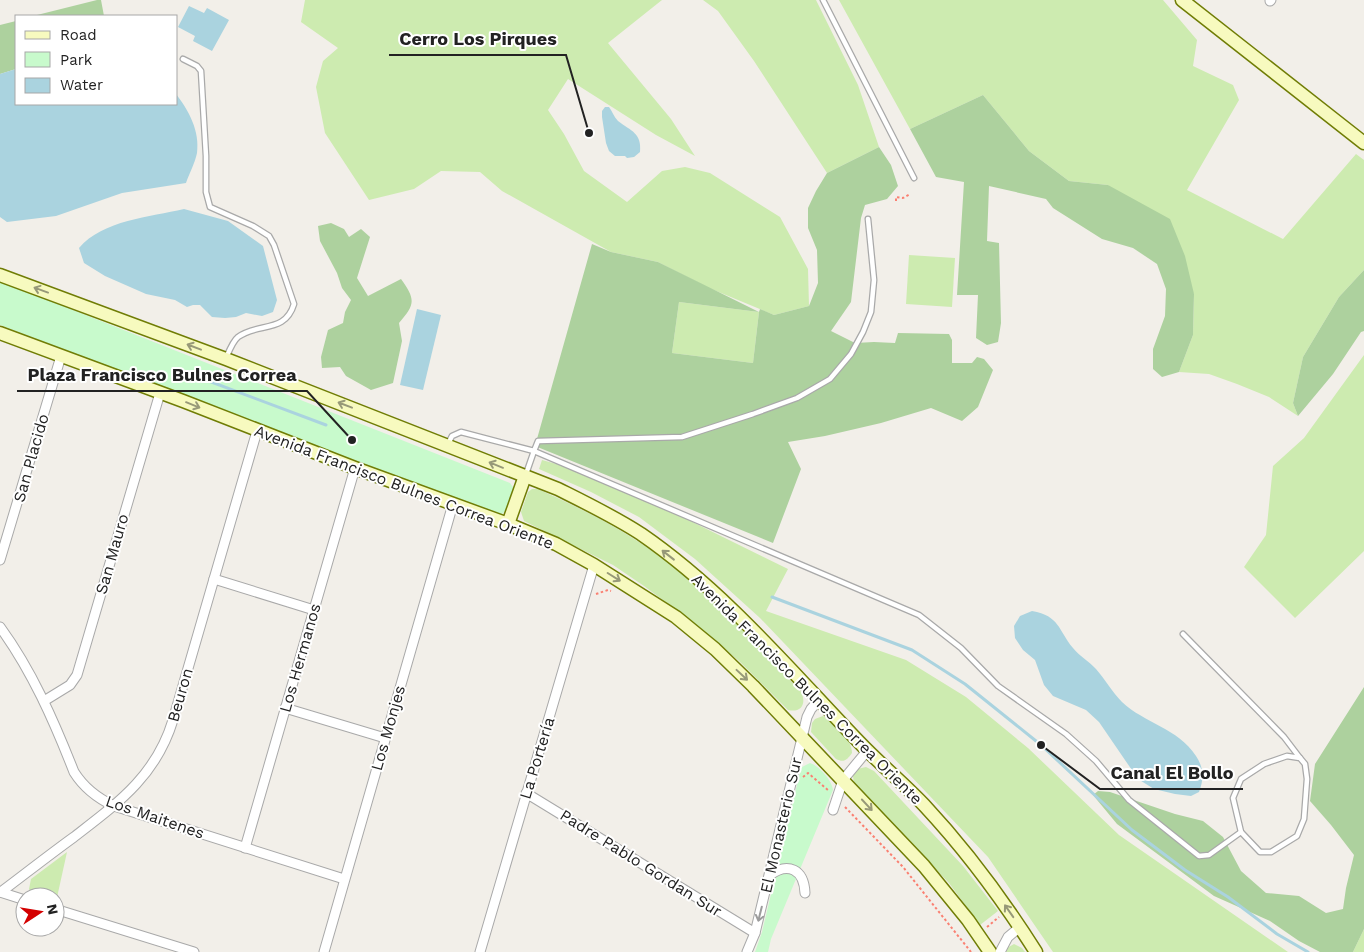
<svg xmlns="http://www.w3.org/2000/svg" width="1364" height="952" viewBox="0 0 1364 952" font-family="'Work Sans',sans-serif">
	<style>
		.grass { fill: #cdebb0 }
		.forest { fill: #add19e; fill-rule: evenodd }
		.park { fill: #c8facc }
		.water { fill: #aad3df }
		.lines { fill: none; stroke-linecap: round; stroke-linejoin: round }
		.stream { stroke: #aad3df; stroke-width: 3 }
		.lane-casing { stroke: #a9a9a9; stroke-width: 7 }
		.street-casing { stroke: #a9a9a9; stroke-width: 11 }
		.secondary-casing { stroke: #707d05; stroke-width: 15 }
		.path { stroke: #fa8072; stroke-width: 2; stroke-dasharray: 2.5 2.5; stroke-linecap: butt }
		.lane { stroke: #fff; stroke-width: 4.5 }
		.street { stroke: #fff; stroke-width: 9 }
		.secondary { stroke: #f7fabf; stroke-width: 12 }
		.oneway { stroke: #979978 }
		.oneway2 { stroke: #9c9c9c }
		.labels { text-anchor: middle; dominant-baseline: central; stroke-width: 4; stroke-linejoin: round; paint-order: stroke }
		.street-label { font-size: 16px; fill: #222; stroke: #fff }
		.leader { fill: none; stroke: #222; stroke-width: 2 }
		.callout-dot { fill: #222; stroke: #fff; stroke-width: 2 }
		.callout-label { font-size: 18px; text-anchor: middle; font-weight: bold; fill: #222; stroke: #fff; stroke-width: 4; stroke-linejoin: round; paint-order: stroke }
	</style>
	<rect width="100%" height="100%" fill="#f2efe9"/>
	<g class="grass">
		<path d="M305 0H662L608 43 671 119 695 156 656 135 568 79 548 110 564 134 584 171 627 202 662 171 685 167 710 173 780 217 808 269 809 306 774 315 709 288 658 262 611 252 502 191 480 172 441 171 414 189 369 200 325 133 316 87 323 61 338 48 301 22Z"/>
		<path d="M703 0H816L858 85 879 147 827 173 754 61 718 11Z"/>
		<path d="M839 0H1163L1197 40 1193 66 1233 85 1239 100 1187 190 1283 239 1356 154 1364 160V270L1339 297 1303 357 1293 403 1298 416 1269 397 1237 384 1209 374 1179 372 1193 335 1194 294 1108 185 1069 181 1029 151 983 95 910 129Z"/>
		<path d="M909 255 955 258 952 307 906 304Z"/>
		<path d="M679 302 759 312 753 363 672 353Z"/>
		<path d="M1364 355V551L1295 618 1244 567 1266 535 1273 466 1304 438Z"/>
		<path d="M542 460 597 475 788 569 766 611 906 660 966 697 1028 748 1119 835 1288 952H1053L988 857 760 618 695 559 639 517 591 492 539 469Z"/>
		<path d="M532 489H538C580 508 621 528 658 555 712 594 756 644 801 692 807 704 801 713 788 710L739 661 690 620 644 586 613 565 524 521 521 512 528 492Z"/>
		<path d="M823 716C835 722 852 740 852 753 847 760 844 763 836 759L811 732 812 723 815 719Z"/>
		<path d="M866 767 874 771 963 866 998 911 980 925 949 883 854 784 853 776 857 769Z"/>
		<path d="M67 852 56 902 55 897H41L32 894 29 889 31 879Z"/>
		<path d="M1364 929V952H1353Z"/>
		<path d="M1014 944 1022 948 1025 952H1006L1007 948Z"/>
	</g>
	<g class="forest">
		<path d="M97 0H101L104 16H33Z"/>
		<path d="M16 21V69L0 74V25Z"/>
		<path d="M983 95 1029 151 1069 181 1108 185 1170 219 1185 256 1194 294 1193 335 1179 372 1162 377 1153 369V349L1165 316 1166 289 1157 264 1133 248 1102 239 1053 208 1046 199 989 186 987 241 999 243 1001 323 998 342 987 345 976 338 978 295H957L964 182 936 177 910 129Z"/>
		<path d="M879 147 891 165 898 186 887 199 865 205 861 218 851 302 831 331 855 343 874 342 895 343 898 333 949 334 952 340V363H972L977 357 984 359 993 370 978 407 962 421 931 408 881 423 825 436 788 442 801 469 773 543 535 446 592 244 611 252 658 262 759 312 760 309 774 315 809 306 818 283 817 250 808 228V208L816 191 827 173ZM679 302 759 312 753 363 672 353Z"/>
		<path d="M331 223 344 229 349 237 361 229 370 237 357 278 368 296 401 279C416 300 415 304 399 323L402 341 393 383 371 390 346 376 340 367 322 368 321 357 328 330 343 323 345 312 351 300 342 288 337 273 320 241 318 226Z"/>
		<path d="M1364 270V331L1361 332 1333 374 1298 416 1293 403 1303 357 1339 297Z"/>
		<path d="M1364 687V929L1353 952H1320L1299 941 1270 921 1214 896 1117 824 1093 795 1098 791 1110 792 1175 814 1203 821 1223 837 1241 871 1266 893 1299 896 1326 913 1343 909 1346 888 1354 855 1331 825 1310 801 1315 764Z"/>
	</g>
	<g class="park">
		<path d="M0 281 510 483 515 490 506 511 499 516 0 325Z"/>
		<path d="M810 763C819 766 832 780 833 790L771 939 768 952H755L762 932 800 772 802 767Z"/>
	</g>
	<g class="water">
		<path d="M189 6 204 13 207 8 229 20 212 51 193 41 195 36 178 27Z"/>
		<path d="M16 69V104H176V94C189 111 200 131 197 153 195 163 189 174 186 183L122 193 56 216 7 222 0 217V74Z"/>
		<path d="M605 107H609C612 111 614 117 618 121 631 131 642 133 640 152L634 157 627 158 625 156H615L609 151 606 143 602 117V111Z"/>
		<path d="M184 209 228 221 263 246 277 300 273 312 262 316 246 313 236 317 225 318 212 317 200 305H193L187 307 175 300 146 294 105 276 84 263 79 248C103 220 150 217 184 209Z"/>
		<path d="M417 309 441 315 423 390 400 385Z"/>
		<path d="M1032 611C1060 616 1058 630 1073 648 1079 656 1089 661 1096 669 1105 679 1112 692 1122 702 1144 723 1178 728 1196 756 1204 768 1204 779 1199 792L1191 796 1175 794 1154 789 1138 779 1099 722 1086 710 1053 696 1044 685 1035 660 1023 650 1015 638 1014 626 1020 616Z"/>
	</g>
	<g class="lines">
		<g class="stream">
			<path d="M198 377 326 425"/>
			<path d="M772 597 912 650 965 684 1041 745 1132 830 1185 870 1228 897 1277 934 1308 952"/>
		</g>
		<g class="lane-casing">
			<g id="lane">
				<path d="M823 0 914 178"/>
				<path d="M183 59 197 66 201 71 206 156V192L210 207 253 226 269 236 274 245 294 304C285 334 258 322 238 337 233 341 229 351 226 358"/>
				<path d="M448 444 452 436 461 432 534 451 538 441 682 437 753 414 797 398 830 379 851 354 863 332 871 312 874 280 868 219"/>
				<path d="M526 474 534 451 919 615 961 648 998 686 1066 734 1096 761 1129 800 1199 856 1209 855 1241 832"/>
				<path d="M1183 634 1284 737 1300 758"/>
				<path d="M1287 756 1300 758 1305 764 1307 779 1304 819 1297 836 1271 852H1260L1241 832 1233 798 1241 779 1264 764Z"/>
			</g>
		</g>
		<g class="street-casing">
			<g id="street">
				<path d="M1270 1 1271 0"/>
				<path d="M0 560 61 356"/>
				<path d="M214 579 314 610"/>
				<path d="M0 627C32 671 54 721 74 772 84 788 97 798 114 806L344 879"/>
				<path d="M44 701 70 685 77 675 160 393"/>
				<path d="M285 708 385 738"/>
				<path d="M526 793 755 933"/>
				<path d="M833 810 843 780 867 751"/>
				<path d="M245 848 355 468"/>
				<path d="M770 875C788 862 804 869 805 893"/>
				<path d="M0 892 25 900"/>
				<path d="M1 892C25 874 49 855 74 837 118 803 156 776 173 720L257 431"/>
				<path d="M55 909 194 952"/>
				<path d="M324 952 453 504"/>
				<path d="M480 952 594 565"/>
				<path d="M747 952 755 933 807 717 811 709 819 700"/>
				<path d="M1000 952 1008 937 1020 927"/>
			</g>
		</g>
		<g class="secondary-casing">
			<g id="secondary">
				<path d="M1182 0 1364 143"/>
				<path d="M0 275 226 359 558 489C586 503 615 517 641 534 724 591 790 670 859 742 880 764 903 783 924 805 966 850 1003 900 1036 952"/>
				<path d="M0 333 183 401 355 468 508 524 556 544 594 565 676 617 715 649 753 686 924 866 968 920 990 952"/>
				<path d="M508 524 525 476"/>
			</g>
		</g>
		<g class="path">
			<path d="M896 201V197L903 198 910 194"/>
			<path d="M596 594 608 590 611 591"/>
			<path d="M803 777 808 773 829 791"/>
			<path d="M845 807 903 867 971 952"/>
			<path d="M987 927 999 917"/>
		</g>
		<use href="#lane" class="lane"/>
		<use href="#street" class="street"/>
		<use href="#secondary" class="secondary"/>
	</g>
	<defs><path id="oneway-shaft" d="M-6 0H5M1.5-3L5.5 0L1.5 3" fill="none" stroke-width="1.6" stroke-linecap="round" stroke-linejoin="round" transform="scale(1.25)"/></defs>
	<g class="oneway">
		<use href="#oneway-shaft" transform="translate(41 290) rotate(-160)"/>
		<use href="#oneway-shaft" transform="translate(194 347) rotate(-159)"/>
		<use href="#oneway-shaft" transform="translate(193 405) rotate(22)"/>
		<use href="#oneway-shaft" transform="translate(345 405) rotate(-159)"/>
		<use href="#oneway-shaft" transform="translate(496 465) rotate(-158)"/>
		<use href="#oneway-shaft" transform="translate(668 555) rotate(-142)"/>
		<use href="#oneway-shaft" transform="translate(614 577) rotate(32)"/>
		<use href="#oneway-shaft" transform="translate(742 675) rotate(43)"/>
		<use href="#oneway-shaft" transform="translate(867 805) rotate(47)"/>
		<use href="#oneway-shaft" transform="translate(1009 911) rotate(-125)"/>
	</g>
	<use class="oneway2" href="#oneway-shaft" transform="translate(760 914) rotate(104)"/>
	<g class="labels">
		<g class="street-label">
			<text transform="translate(31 458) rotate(-74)">San Placido</text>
			<text transform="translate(404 487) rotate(21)">Avenida Francisco Bulnes Correa Oriente</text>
			<text transform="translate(112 554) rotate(-74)">San Mauro</text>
			<text transform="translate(300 658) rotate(-74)">Los Hermanos</text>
			<text transform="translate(807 689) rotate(45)">Avenida Francisco Bulnes Correa Oriente</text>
			<text transform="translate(180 695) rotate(-74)">Beuron</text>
			<text transform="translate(388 728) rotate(-74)">Los Monjes</text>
			<text transform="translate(537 758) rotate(-73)">La Portería</text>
			<text transform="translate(155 817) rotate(19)">Los Maitenes</text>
			<text transform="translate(781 825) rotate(-77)">El Monasterio Sur</text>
			<text transform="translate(641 863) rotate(32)">Padre Pablo Gordan Sur</text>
		</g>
	</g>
	<path class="leader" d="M589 133L566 55H389M352 440L307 391H17M1041 745L1100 789H1243"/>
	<g class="callout-dot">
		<circle cx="589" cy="133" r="5"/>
		<circle cx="352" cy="440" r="5"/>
		<circle cx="1041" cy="745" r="5"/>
	</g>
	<g class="callout-label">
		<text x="478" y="45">Cerro Los Pirques</text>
		<text x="162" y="381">Plaza Francisco Bulnes Correa</text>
		<text x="1172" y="779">Canal El Bollo</text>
	</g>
	<rect x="15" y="15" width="162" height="90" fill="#ffffff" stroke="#a7a7a7"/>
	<rect x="25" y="31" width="25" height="8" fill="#f7fabf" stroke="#a7a7a7"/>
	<text x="60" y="40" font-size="15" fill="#222222">Road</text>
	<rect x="25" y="52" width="25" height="15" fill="#c8facc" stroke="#a7a7a7"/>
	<text x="60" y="65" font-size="15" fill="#222222">Park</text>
	<rect x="25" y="78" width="25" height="15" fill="#aad3df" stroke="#a7a7a7"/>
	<text x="60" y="90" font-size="15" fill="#222222">Water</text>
	<g transform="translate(40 912) rotate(78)"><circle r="24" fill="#ffffff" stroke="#a7a7a7"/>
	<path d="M0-4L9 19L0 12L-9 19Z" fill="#d40000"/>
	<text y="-8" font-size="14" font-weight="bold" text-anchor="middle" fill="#222222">N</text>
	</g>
</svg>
